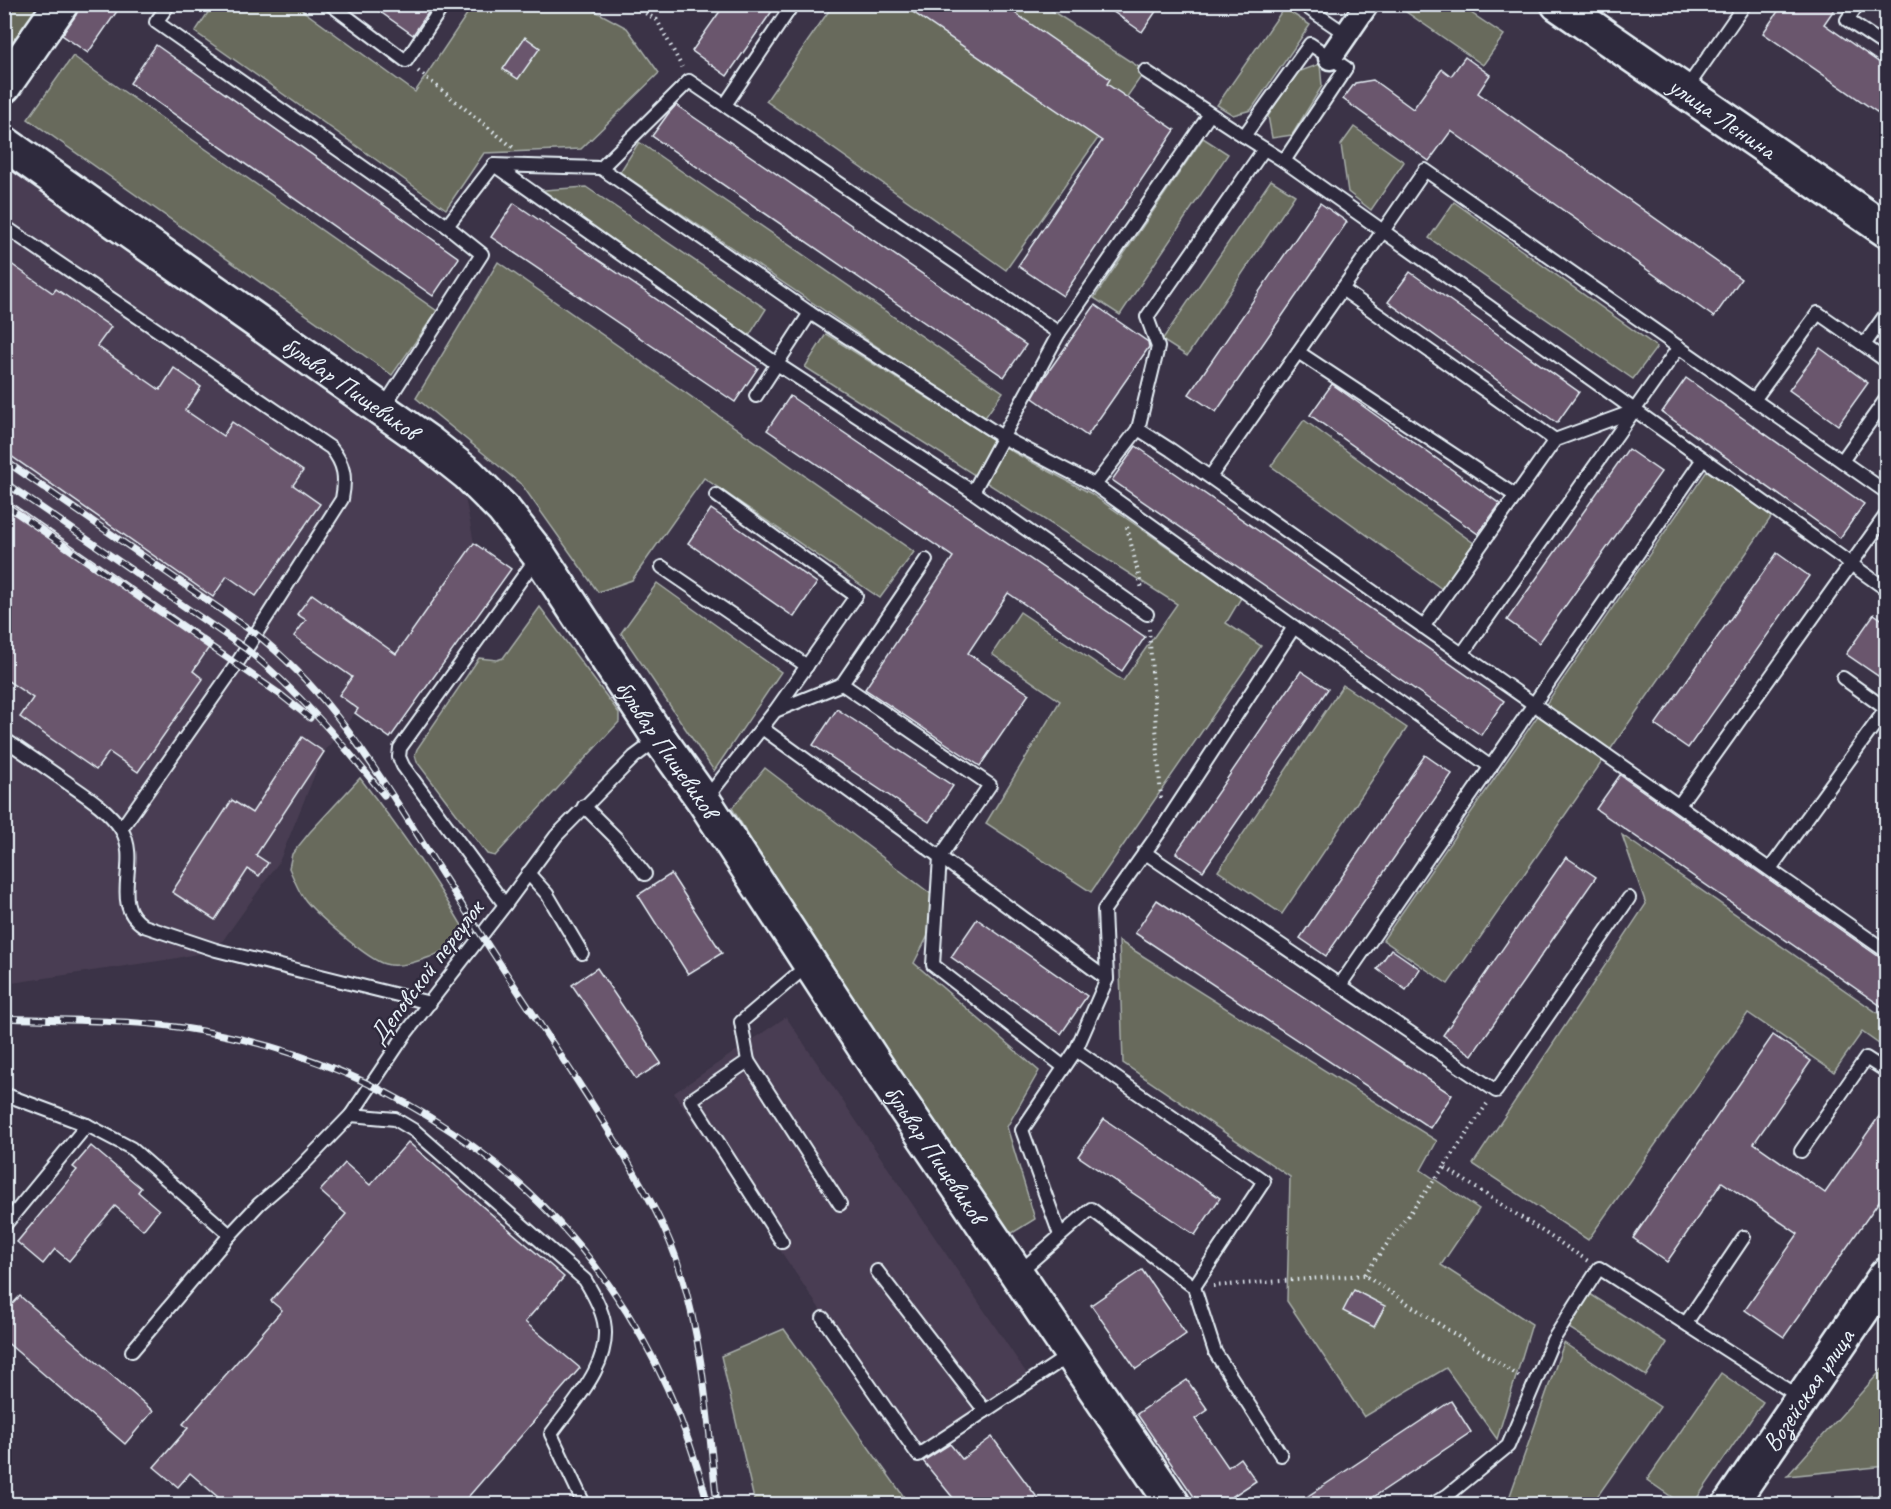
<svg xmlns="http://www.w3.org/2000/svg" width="1891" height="1509" viewBox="0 0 1891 1509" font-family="Caveat,sans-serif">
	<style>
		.built { fill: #493e52 }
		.green { fill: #676a5c; stroke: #a8aeaa; stroke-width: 1.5 }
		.building { fill: #6a566d; stroke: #e8f1f8; stroke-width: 1.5 }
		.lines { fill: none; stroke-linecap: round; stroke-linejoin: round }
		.service-casing { stroke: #e8f1f8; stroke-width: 16 }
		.minor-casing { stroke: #e8f1f8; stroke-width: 27 }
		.secondary-casing { stroke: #e8f1f8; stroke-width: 38 }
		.path { stroke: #e8f1f8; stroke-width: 4; stroke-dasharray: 1.5 4.5; stroke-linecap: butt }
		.service { stroke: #2f2a3d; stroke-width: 12 }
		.minor { stroke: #2f2a3d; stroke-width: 22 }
		.secondary { stroke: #2f2a3d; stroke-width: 33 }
		.rail-casing { stroke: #e8f1f8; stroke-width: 7 }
		.rail { stroke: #2f2a3d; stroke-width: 4.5; stroke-dasharray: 14; stroke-linecap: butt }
		.labels { text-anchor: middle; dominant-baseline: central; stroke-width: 5; stroke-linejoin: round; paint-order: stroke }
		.street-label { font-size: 26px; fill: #e8f1f8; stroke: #2f2a3d }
	</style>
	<rect width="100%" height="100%" fill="#3b3347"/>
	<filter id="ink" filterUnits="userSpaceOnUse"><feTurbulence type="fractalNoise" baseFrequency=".0167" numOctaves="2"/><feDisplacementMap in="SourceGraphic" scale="12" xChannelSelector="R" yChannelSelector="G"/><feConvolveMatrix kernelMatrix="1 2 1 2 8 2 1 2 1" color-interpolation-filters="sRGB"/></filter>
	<g filter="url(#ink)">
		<g class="built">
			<path d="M5 166 133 254 464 492 474 543 511 569 390 738 355 713 324 752 279 862 216 950 172 959 5 984Z"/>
			<path d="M786 1017 1027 1374 915 1450 674 1093Z"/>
		</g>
		<g class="green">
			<path d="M5 5H42L5 59Z"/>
			<path d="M213 5H295L415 92 473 5H584L627 28 659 73 581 149 484 153 446 209 195 32Z"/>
			<path d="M833 5H1043L1145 71 1006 270 766 101Z"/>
			<path d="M1405 5H1459L1504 35 1483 65 1402 9Z"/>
			<path d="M1284 8 1310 25 1251 110 1233 115 1217 105Z"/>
			<path d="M73 56 437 311 392 375 28 119Z"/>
			<path d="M1320 64 1322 86 1292 135 1272 138 1268 116 1295 73Z"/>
			<path d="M1354 127 1404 162 1371 210 1348 192 1341 145Z"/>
			<path d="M1203 138 1228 154 1120 315 1094 298Z"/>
			<path d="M639 142 1003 392 984 419 620 172Z"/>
			<path d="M1271 180 1295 195 1187 356 1162 340Z"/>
			<path d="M586 187 766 309 749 336 543 190Z"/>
			<path d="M1454 202 1657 347 1633 379 1429 238Z"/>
			<path d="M498 262 914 552 880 598 704 478 632 580 598 592 522 485 416 398Z"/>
			<path d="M826 334 1015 453 1090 493 1241 598 1226 623 1261 646 1091 892 986 823 1060 701 992 654 1020 612 1123 681 1177 604 805 367Z"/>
			<path d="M1304 420 1475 544 1442 589 1271 466Z"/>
			<path d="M1707 471 1772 516 1448 984 1383 940Z"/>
			<path d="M657 583 781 672 714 771 621 633Z"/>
			<path d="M540 607 619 713V722L495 856 487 854 417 762 415 755 417 749 479 658 497 660 503 658Z"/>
			<path d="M1343 685 1407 728 1282 914 1218 871Z"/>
			<path d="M765 768 944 904 914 963 1039 1071 1007 1127 1035 1219 1009 1235 838 984 732 808Z"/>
			<path d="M360 778C398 827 433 876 464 929 455 947 447 950 430 957 416 962 399 968 385 964 368 960 313 912 303 897 297 888 293 877 289 868L292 854 310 832Z"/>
			<path d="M1622 835 1886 1019V1049L1862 1032 1834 1072 1748 1013 1588 1240 1473 1164 1646 904Z"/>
			<path d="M1119 941 1437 1141 1421 1170 1479 1209 1441 1265 1532 1324 1497 1439 1446 1368 1364 1417 1287 1301 1290 1177 1123 1063Z"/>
			<path d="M1590 1294 1667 1343 1646 1376 1569 1328Z"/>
			<path d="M784 1329 909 1504H755L721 1356Z"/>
			<path d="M1564 1343 1660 1407 1592 1504H1507Z"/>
			<path d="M1886 1365V1466L1787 1476Z"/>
			<path d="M1721 1373 1763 1402 1693 1504H1682L1647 1480Z"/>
			<path d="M1886 1495V1504H1772L1774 1503Z"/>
		</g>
		<g class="building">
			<path d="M80 4H122L88 53 62 35 76 15Z"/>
			<path d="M369 4H434L413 35Z"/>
			<path d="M725 4H777L727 76 692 51Z"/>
			<path d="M901 4H1002L1110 79 1107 84 1175 130 1063 296 1018 266 1102 141Z"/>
			<path d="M1102 4H1161L1142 32Z"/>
			<path d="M1783 4H1838L1824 24 1887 68V119L1763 33Z"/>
			<path d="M525 37 540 48 518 79 503 69Z"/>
			<path d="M156 45 459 258 433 296 130 83Z"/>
			<path d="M1465 57 1490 75 1478 93 1741 279 1714 317 1451 131 1429 161 1343 99 1355 83 1373 80 1413 109 1442 69 1451 76Z"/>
			<path d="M676 105 1026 345 1004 377 652 136 668 114Z"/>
			<path d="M514 203 758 368 735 402 491 237Z"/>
			<path d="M1320 203 1347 222 1216 412 1189 394Z"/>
			<path d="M4 259 53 293 56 289 111 327 97 346 160 390 174 368 201 387 185 410 223 436 232 422 303 471 293 485 320 504 256 596 227 576 213 597 4 451Z"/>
			<path d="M1410 272 1579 392 1557 423 1388 302Z"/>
			<path d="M1095 305 1148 342 1149 347 1087 436 1033 398 1046 375Z"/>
			<path d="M1820 348 1868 383 1838 425 1789 390Z"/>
			<path d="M1686 378 1864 504 1840 538 1662 412Z"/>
			<path d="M1332 384 1500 504 1478 534 1310 415Z"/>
			<path d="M790 396 1145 637 1122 671 1008 593 968 653 1029 694 980 766 865 689 953 557 767 430Z"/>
			<path d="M1136 446 1504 701 1481 735 1112 480Z"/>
			<path d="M1628 449 1661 472 1539 643 1507 620Z"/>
			<path d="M4 498 212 643 193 671 203 679 138 772 109 752 96 770 20 717 33 698 4 678Z"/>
			<path d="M711 509 817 583 794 617 688 543Z"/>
			<path d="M474 543 511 569 390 738 355 713 358 709 339 695 352 677 294 636 306 620 297 614 312 594 396 654Z"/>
			<path d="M1777 553 1809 576 1688 748 1655 725Z"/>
			<path d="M1874 614 1887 623V682L1846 654Z"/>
			<path d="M1301 671 1328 689 1203 871 1176 853Z"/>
			<path d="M837 709 953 786 929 822 813 745Z"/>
			<path d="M302 737 324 752 256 855 268 863 259 876 248 869 215 920 172 892 232 800 252 813Z"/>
			<path d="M1425 755 1452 774 1326 956 1300 938Z"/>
			<path d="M1620 775 1881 958 1887 960V1010L1596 809Z"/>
			<path d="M1566 857 1596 877 1472 1055 1443 1035Z"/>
			<path d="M671 874 722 953 688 974 638 895Z"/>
			<path d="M1157 900 1452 1095 1430 1128 1135 933Z"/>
			<path d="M977 919 1087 996 1061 1034 951 957Z"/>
			<path d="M1391 949 1420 969 1406 990 1377 969Z"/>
			<path d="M597 968 661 1063 636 1079 572 985Z"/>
			<path d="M1773 1035 1811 1061 1754 1143 1825 1193 1887 1105V1190L1784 1337 1745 1310 1798 1234 1722 1182 1667 1262 1633 1238Z"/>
			<path d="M1104 1119 1220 1198 1195 1235 1078 1156Z"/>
			<path d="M408 1142 564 1277 525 1322 580 1368 462 1504H226L190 1473 178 1487 154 1467 188 1428 183 1424 282 1310 271 1301 346 1214 320 1191 345 1163 370 1185Z"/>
			<path d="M91 1146 141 1188 138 1192 159 1210 143 1230 115 1206 69 1261 55 1249 43 1264 17 1242 77 1170 73 1167Z"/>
			<path d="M1142 1270 1186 1334 1136 1369 1091 1305Z"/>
			<path d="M1354 1290 1385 1306 1374 1327 1343 1311Z"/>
			<path d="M20 1296 153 1411 125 1444 4 1340V1313Z"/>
			<path d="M1187 1380 1208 1410 1195 1419 1228 1467 1240 1458 1256 1481 1221 1504H1199L1137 1414Z"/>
			<path d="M1451 1401 1471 1432 1363 1504H1296Z"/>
			<path d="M992 1437 1042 1504H958L923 1461 950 1444 962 1459Z"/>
		</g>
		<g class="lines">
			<g class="service-casing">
				<g id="service">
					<path d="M169 4 156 22 447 226"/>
					<path d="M330 4 406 61 444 4"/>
					<path d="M1302 4 1346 34"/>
					<path d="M1858 4 1847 20 1886 46"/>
					<path d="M1310 44 1346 68 1284 161 1244 136Z"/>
					<path d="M1145 71 1244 136"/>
					<path d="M1686 89 1745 4"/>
					<path d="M725 105 793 4"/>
					<path d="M1284 161 1383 231 1425 170 1886 492"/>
					<path d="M494 165 777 364 973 492 1147 614"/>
					<path d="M601 168 689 81 1059 333 973 492"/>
					<path d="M4 226 331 448C345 465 346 478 342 499L236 665 121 829"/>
					<path d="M1342 289 1555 440"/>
					<path d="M1886 314 1864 345 1886 361"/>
					<path d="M1059 333 1210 114"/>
					<path d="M1298 352 1516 496"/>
					<path d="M756 396 810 313"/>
					<path d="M1754 400 1818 313 1864 345"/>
					<path d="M383 408 482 254 447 226 494 165 601 168 810 313 1004 438 1095 485"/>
					<path d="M1138 429 1158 347 1147 317 1264 149"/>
					<path d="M1842 461 1886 399"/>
					<path d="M1210 477 1383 231 1886 589"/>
					<path d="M662 567 807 666"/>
					<path d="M1294 627 1491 767"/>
					<path d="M1423 627 1555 440 1634 411"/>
					<path d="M1462 654 1679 347"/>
					<path d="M1843 678 1886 709"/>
					<path d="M842 684 926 560"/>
					<path d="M762 728 940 857 990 785 842 684 775 711"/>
					<path d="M4 739C25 753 45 767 65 781 85 795 108 809 121 829 142 863 108 903 144 926L216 950 430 1003"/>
					<path d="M705 800 775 711 856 596 716 495"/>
					<path d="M1679 805 1886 515"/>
					<path d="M584 806 617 839 645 874"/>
					<path d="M1144 852 1496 1091 1629 898"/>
					<path d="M940 857 933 965 1064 1067"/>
					<path d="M940 857 1107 979"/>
					<path d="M1770 869 1886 709"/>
					<path d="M528 873 547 894 582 953"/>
					<path d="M505 905 403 766 399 757 400 748 538 556"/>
					<path d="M1340 985 1703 459"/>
					<path d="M1076 1050 1264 1181 1194 1287"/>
					<path d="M748 1061 840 1204"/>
					<path d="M4 1094 87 1125 131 1148 230 1235"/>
					<path d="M351 1115 395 1119 415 1131 585 1280C593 1293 601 1307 604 1322 612 1364 573 1403 551 1434L584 1504"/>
					<path d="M1801 1151 1866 1058 1886 1071"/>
					<path d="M4 1226 87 1125"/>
					<path d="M1060 1235 1022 1130 1076 1050 1107 979 1104 910 1163 827 1294 627 1095 485 1138 429 1171 450 1886 951"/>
					<path d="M782 1242 691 1100 748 1061 741 1022 808 965"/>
					<path d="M877 1271 985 1411 1071 1354"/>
					<path d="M1018 1273 1091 1209 1194 1287 1215 1352 1281 1455"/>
					<path d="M823 1318 918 1455 985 1411"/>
					<path d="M1686 1323 1744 1237"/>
					<path d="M132 1351 230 1235 259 1204 295 1173 351 1115 406 1033 505 905 556 836 634 757 658 739"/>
					<path d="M1433 1504 1448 1495 1508 1446 1553 1340 1599 1268 1801 1398"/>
				</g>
			</g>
			<g class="minor-casing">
				<path id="minor" d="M1330 58 1367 4"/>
			</g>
			<g class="secondary-casing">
				<g id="secondary">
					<path id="s1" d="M1558 4 1886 230"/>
					<path d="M4 86 61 4"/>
					<path id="s2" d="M4 143 428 442 468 474 503 509 539 555 659 738 704 801 883 1076 1173 1504"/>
					<path id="s3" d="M1730 1504 1886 1275"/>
				</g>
			</g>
			<g class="path">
				<path d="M630 4 657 20 682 67"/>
				<path d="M418 71 515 149"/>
				<path d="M1127 527 1142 589"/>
				<path d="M1149 629 1161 798"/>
				<path d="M1487 1104 1444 1167 1588 1261"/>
				<path d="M1444 1167 1364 1275 1520 1377"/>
				<path d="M1213 1286 1364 1275"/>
			</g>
			<use href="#service" class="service"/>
			<use href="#minor" class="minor"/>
			<use href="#secondary" class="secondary"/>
			<g class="rail-casing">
				<g id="rail">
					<path d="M4 460 256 634C319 684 360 745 403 812 429 853 455 895 482 936 529 1010 580 1081 625 1157 646 1192 668 1230 680 1270 704 1345 708 1426 717 1504"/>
					<path d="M4 482 246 649C298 691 342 743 384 795"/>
					<path d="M4 504 281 695 310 718"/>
					<path d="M4 1018C69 1021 133 1019 196 1030 361 1057 515 1149 611 1288 656 1353 688 1428 708 1504"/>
				</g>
			</g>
			<use href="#rail" class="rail"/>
		</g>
	</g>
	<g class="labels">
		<g class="street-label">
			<text stroke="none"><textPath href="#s1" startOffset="200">улица Ленина</textPath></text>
			<text stroke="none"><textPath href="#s2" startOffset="424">бульвар Пищевиков</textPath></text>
			<text stroke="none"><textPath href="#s2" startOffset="910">бульвар Пищевиков</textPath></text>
			<text transform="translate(426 972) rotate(-53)">Деповской переулок</text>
			<text stroke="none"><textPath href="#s2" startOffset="1396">бульвар Пищевиков</textPath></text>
			<text stroke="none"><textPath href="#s3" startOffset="138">Возейская улица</textPath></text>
		</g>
	</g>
	<rect width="1891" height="1509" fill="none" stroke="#2f2a3d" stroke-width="24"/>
	<rect x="12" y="12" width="1867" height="1485" fill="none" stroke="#e8f1f8" stroke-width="2" filter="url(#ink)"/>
</svg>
